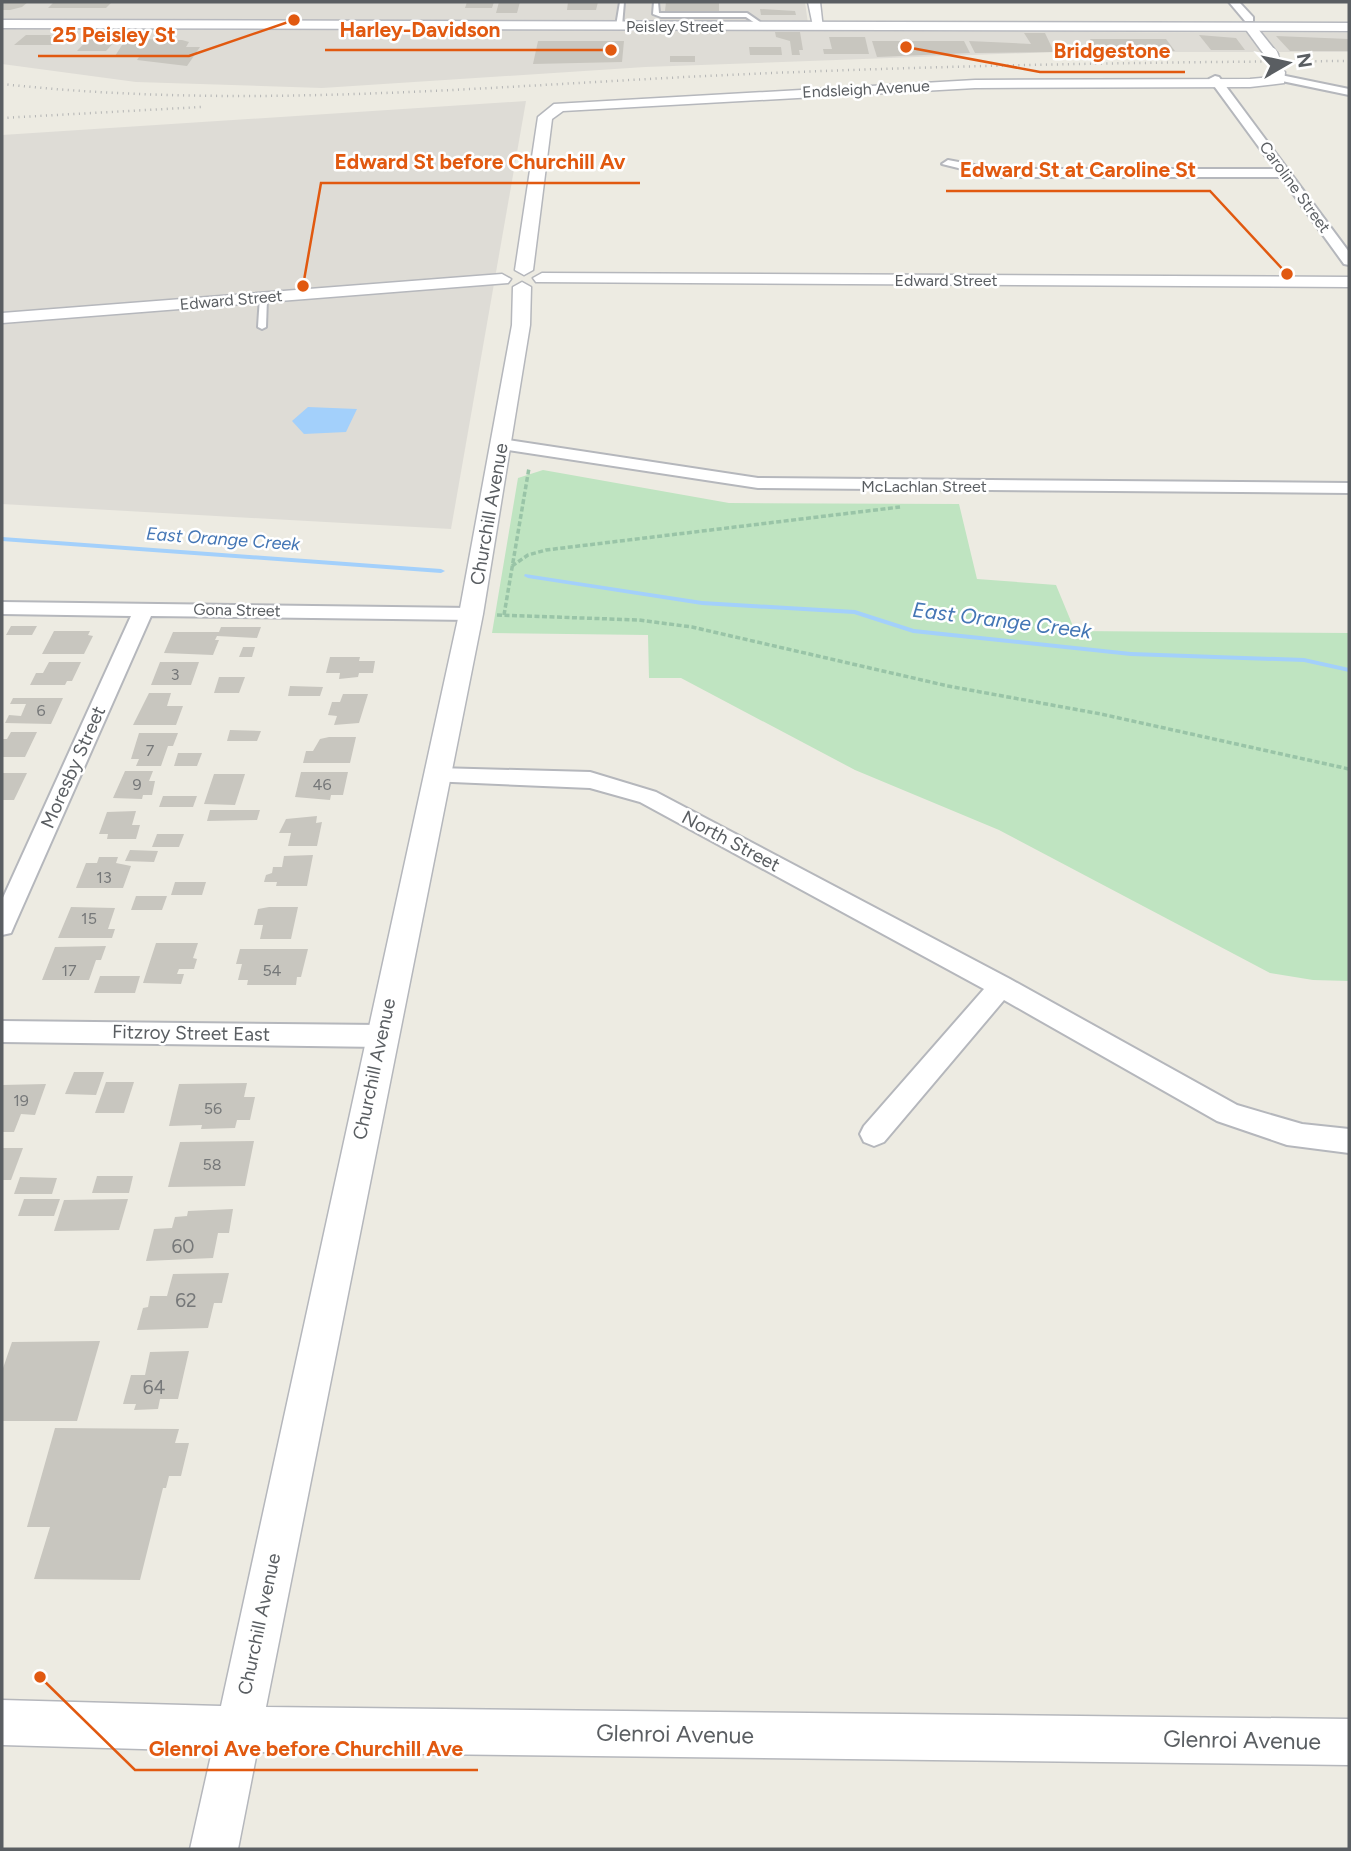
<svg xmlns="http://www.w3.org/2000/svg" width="1351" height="1851" viewBox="0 0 1351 1851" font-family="Figtree,sans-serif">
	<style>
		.industrial { fill: #dedcd6 }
		.green { fill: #bfe4c1 }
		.water { fill: #a3d0fb }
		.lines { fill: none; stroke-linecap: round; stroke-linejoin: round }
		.stream { fill: #a3d0fb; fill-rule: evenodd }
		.building { fill: #c8c6bf }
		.service-casing { stroke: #b5b7bc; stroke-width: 4 }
		.minor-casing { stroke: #b5b7bc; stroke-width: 4 }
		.tertiary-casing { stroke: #b5b7bc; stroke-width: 3 }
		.secondary-casing { stroke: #b6b8be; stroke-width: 3 }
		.path { stroke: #99c4a7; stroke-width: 3.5; stroke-dasharray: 5 2.5; stroke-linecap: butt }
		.service { fill: #fff; fill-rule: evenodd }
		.minor { fill: #fff; fill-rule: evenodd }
		.tertiary { fill: #fff; fill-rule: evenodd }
		.secondary { fill: #fff; fill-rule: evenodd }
		.rail { stroke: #b3b4b4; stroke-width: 2.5; stroke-dasharray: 1 4.5; stroke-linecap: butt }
		.tertiary-bridge-casing { stroke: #b5b7bc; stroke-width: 15; stroke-linecap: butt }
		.tertiary-bridge { stroke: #fff; stroke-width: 13 }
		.labels { text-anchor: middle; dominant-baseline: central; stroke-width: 5; stroke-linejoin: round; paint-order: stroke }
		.far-street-label { font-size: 16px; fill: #5a5e62; stroke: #fff }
		.number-label { font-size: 16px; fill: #767879 }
		.far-water-label { font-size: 18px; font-style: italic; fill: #4476b5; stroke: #fff }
		.street-label { font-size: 19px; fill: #5a5e62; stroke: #fff }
		.near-number-label { font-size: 19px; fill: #767879 }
		.water-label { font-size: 21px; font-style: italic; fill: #4476b5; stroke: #fff }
		.near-street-label { font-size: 23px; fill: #5a5e62; stroke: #fff }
		.leader { fill: none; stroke: #e15910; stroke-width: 2.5 }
		.callout-dot { fill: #e15910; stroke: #fff; stroke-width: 2.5 }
		.callout-label { font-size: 21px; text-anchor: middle; font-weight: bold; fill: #e15910; stroke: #fff; stroke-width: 5; stroke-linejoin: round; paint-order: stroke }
	</style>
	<rect width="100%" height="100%" fill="#edebe2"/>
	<g class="industrial">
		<path d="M2 2H805L809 31 1349 33V52H1055L645 67 322 88 136 82 2 64Z"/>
		<path d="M526 101 451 529 2 504V135Z"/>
	</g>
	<path class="green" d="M543 470 729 503 959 504 977 579 1056 585 1075 631 1349 633V981L1313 980 1270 973 999 830 855 770 681 678H649L648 635 492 633 518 478Z"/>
	<path class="water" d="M308 407 357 409 346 432 304 434 292 421Z"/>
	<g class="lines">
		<g class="stream">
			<path d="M2 537 441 569 445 571 441 573 2 541Z"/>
			<path d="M525 574 702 601 855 610 914 629 1131 652 1304 658 1349 668V672L1304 662 1131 656 913 633 854 614 702 605 528 578 524 576Z"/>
		</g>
	</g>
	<g class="building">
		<path d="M2 2H28L22 7 10 10H2Z"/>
		<path d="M54 2H112L106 8H48Z"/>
		<path d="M467 2H494L492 8H465Z"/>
		<path d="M499 2H520L517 13H496Z"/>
		<path d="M568 2H598L596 10H567Z"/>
		<path d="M666 2H719V11H665Z"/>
		<path d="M760 9 795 11 796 15H761Z"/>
		<path d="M775 32H800L803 50H799L800 55H792L790 41 776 37Z"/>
		<path d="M1024 33H1045L1054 52 975 53 969 41 1031 44Z"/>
		<path d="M26 35H51L50 37H67L60 45H14Z"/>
		<path d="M1199 35 1236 38 1245 50H1211Z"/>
		<path d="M91 36H115L113 39H117L106 51H77Z"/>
		<path d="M1276 36 1349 39V51H1290Z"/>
		<path d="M829 37H865L869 54H824L823 49H832Z"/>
		<path d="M142 39 182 40 189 42 186 47H200L187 66 137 60 139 57 136 56H115L124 42Z"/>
		<path d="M1090 39H1166L1175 51 1099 53Z"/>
		<path d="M538 41H624L622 62 533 64Z"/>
		<path d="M872 41H964L970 53 877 57Z"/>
		<path d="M749 47H781L782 55H750Z"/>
		<rect x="670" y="56" width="25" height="6"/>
		<path d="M11 626H37L32 635H6Z"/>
		<path d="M221 627H261L257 638 217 636 215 640H219L213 655 164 653 173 632H219Z"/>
		<path d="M54 631H90L88 635 93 636 84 654H42Z"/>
		<path d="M243 647H255L252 657H239Z"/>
		<path d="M330 657H360L359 661H375L373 673H359L358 677 339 679 340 673H326Z"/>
		<path d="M49 662H81L72 681H67L65 685H30L36 673H43Z"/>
		<path d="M160 662H199L191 685H151Z"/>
		<path d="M219 677H245L239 693H214Z"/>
		<path d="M290 686 323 687 320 696H288Z"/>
		<path d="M149 693H171L167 706H183L176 725H133Z"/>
		<path d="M343 694H368L359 723 334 725 337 716 328 715 332 702H340Z"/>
		<path d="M13 698H63L51 724 5 723 9 715 21 716 26 704H10Z"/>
		<path d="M230 730 261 731 257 741H227Z"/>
		<path d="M11 732H37L25 757H2V739H7Z"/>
		<path d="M139 733H178L173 746H168L161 766H136L139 759H131Z"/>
		<path d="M329 737H356L350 763H303L306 751H313L320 739Z"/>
		<path d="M178 753H202L197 766H174Z"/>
		<path d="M125 771H153L149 781H155L152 795H143L142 799 113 798Z"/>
		<path d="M301 772H348L343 795H331L330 800 295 797Z"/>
		<path d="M2 773H27L14 800H2Z"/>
		<path d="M214 774H245L235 805 204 804Z"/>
		<path d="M163 796H197L193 807H159Z"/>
		<path d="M210 810H260L257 820 207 821Z"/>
		<path d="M136 811 132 825H140L136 839H107L108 834H99L107 812Z"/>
		<path d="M317 816 316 823 322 822 317 846H288L291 833H279L286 819Z"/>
		<path d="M157 834H184L179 847H152Z"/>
		<path d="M130 850 158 851 154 862 125 861Z"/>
		<path d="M313 855 307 886H276L277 882H264L266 875 272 873 273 867H282L284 856Z"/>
		<path d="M99 857H118L116 863 131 866 123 888H76L86 863H97Z"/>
		<path d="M175 882H206L202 895H171Z"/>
		<path d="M136 896H167L162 910H131Z"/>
		<path d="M71 907 115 908 108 929H115L112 938H58Z"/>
		<path d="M269 907H298L291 939H260L263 925H254L258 909Z"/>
		<path d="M156 943H198L193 958 197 959 194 969H179L177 974H184L181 984 143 983Z"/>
		<path d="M106 946 101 960H96L89 980H42L55 947Z"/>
		<path d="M240 949H308L301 977H297L296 985H247L248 980H238L242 964H236Z"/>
		<path d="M100 976H140L135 993H94Z"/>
		<path d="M74 1072H104L96 1095 65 1094Z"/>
		<path d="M106 1082H134L124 1113H95Z"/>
		<path d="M247 1083 244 1097H255L250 1120H237L235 1128 201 1129 202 1125 169 1126 179 1084Z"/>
		<path d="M46 1084 35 1115 21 1114 14 1132H2V1085Z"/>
		<path d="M254 1141 245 1186 168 1187 180 1142Z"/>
		<path d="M2 1148H23L11 1180H2Z"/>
		<path d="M97 1176H133L129 1193H92Z"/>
		<path d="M20 1177 57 1178 52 1194H14Z"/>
		<path d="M24 1199H60L54 1216H18Z"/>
		<path d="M128 1199 119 1230 54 1231 64 1200Z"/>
		<path d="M233 1209 229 1233H218L213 1258 146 1261 154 1229 172 1228 175 1217 187 1216 188 1211Z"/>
		<path d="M229 1273 222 1303H214L208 1328 137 1330 143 1308 148 1307 150 1296H167L173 1274Z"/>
		<path d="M100 1341 77 1421H2V1371L12 1342Z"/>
		<path d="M189 1351 178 1399H160L158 1409 134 1410 136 1404H123L131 1375H145L150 1352Z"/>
		<path d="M55 1428 179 1429 175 1443H189L181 1476H169L166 1488H163L140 1580 34 1579 50 1527H27Z"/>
	</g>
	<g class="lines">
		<g class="service-casing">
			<g id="service">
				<path d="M620 2H624L622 26 619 28 616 26Z"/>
				<path d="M654 2H658L659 13H747L760 22 755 23 746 17H661L653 14Z"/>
				<path d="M260 296 267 298 266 327 262 329 258 327Z"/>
			</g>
		</g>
		<g class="minor-casing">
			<g id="minor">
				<path d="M1229 2H1239L1253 17V21H1245Z"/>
				<path d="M1271 73 1349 89V95L1267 78V74Z"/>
				<path d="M1215 76 1219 77 1349 252V265L1344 264 1281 177H995L942 164 948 160 995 169H1275L1209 79Z"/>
				<path d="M501 439 758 478 1349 483V493L758 488 495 448 493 444 495 440Z"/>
				<path d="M2 602 471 608 481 614 471 620 151 616 14 926 11 933 2 935V900L131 616 2 614Z"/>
				<path d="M437 768 590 772 656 792 1010 979 1237 1105 1302 1124 1349 1129V1153L1287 1145 1217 1121 1004 1000 884 1142 874 1146 864 1142 860 1134 864 1126 984 989 640 802 590 788 429 781 426 776 429 771Z"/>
				<path d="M2 1021 381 1025 390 1028 394 1036 390 1044 381 1047 2 1042Z"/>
			</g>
		</g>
		<g class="tertiary-casing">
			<g id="tertiary">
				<path d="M808 2H820L823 29 813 26Z"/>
				<path d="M1246 24H1254L1278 54 1276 57H1266L1244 27Z"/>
				<path d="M1278 68 1285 72 1284 83 1250 87 975 88 563 111 552 119 533 270 524 275 515 270 538 117 554 104 975 80 1250 79 1272 77 1273 69Z"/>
				<path d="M542 273 1349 277V287L536 282 533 278Z"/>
				<path d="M502 274 511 279 508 283 2 323V313Z"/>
				<path d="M522 282 531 287 530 325 483 614 266 1707 1349 1719V1765L257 1752 238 1849H190L212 1751 2 1745V1700L221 1706 459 614 512 325 513 287Z"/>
			</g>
		</g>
		<g class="secondary-casing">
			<path id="secondary" d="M2 20 1349 23V31L2 28Z"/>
		</g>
		<g class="path">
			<path d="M512 566 528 555 546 550 900 507"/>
			<path d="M497 615 639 620 692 627 948 686 1101 714 1349 769"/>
			<path d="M504 615 529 468"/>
		</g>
		<use href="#service" class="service"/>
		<use href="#minor" class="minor"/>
		<use href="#tertiary" class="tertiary"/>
		<use href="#secondary" class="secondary"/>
		<g class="rail">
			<path d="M2 84C232 109 456 89 685 77 906 66 1128 62 1349 61"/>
			<path d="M2 118 201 107"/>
		</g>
		<g class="tertiary-bridge-casing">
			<path id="tertiary-bridge" d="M1271 54 1278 72"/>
		</g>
		<use href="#tertiary-bridge" class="tertiary-bridge"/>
	</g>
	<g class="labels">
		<g class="far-street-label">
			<text x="675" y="26">Peisley Street</text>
			<text transform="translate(866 89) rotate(-3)">Endsleigh Avenue</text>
			<text transform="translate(1295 187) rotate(54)">Caroline Street</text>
			<text x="946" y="280">Edward Street</text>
			<text transform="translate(231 300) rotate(-5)">Edward Street</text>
			<text x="924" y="486">McLachlan Street</text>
			<text transform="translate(237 610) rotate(1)">Gona Street</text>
		</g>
		<g class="number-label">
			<text x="175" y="674">3</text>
			<text x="41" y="710">6</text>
			<text x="150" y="750">7</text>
			<text x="137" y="784">9</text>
			<text x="322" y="784">46</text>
			<text x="104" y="877">13</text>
			<text x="89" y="918">15</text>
			<text x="69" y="970">17</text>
			<text x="272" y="970">54</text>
			<text x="21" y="1100">19</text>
			<text x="213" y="1108">56</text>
			<text x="212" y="1164">58</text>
		</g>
		<g class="far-water-label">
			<text transform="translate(223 539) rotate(4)">East Orange Creek</text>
		</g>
		<g class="street-label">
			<text transform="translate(489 514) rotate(-80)">Churchill Avenue</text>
			<text transform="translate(73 767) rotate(-66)">Moresby Street</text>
			<text transform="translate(731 841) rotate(28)">North Street</text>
			<text transform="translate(191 1033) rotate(1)">Fitzroy Street East</text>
			<text transform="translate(374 1069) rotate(-78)">Churchill Avenue</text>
			<text transform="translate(259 1624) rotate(-78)">Churchill Avenue</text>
		</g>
		<g class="near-number-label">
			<text x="183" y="1246">60</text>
			<text x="186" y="1300">62</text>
			<text x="154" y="1387">64</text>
		</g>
		<g class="water-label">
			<text transform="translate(1002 620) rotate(7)">East Orange Creek</text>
		</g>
		<g class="near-street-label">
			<text transform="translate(675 1734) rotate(1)">Glenroi Avenue</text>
			<text transform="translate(1242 1740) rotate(1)">Glenroi Avenue</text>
		</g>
	</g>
	<path class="leader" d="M611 50L514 50H325M294 20L189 56H38M906 47L1040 72H1185M303 286L321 183H640M1287 274L1210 191H946M40 1677L135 1770H478"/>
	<g class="callout-dot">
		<circle cx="611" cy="50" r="7"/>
		<circle cx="294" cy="20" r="7"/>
		<circle cx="906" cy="47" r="7"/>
		<circle cx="303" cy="286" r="7"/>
		<circle cx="1287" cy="274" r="7"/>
		<circle cx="40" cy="1677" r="7"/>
	</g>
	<g class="callout-label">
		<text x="420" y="37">Harley-Davidson</text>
		<text x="114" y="42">25 Peisley St</text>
		<text x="1112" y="58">Bridgestone</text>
		<text x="480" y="169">Edward St before Churchill Av</text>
		<text x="1078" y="177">Edward St at Caroline St</text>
		<text x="306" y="1756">Glenroi Ave before Churchill Ave</text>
	</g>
	<rect width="1351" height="1851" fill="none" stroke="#5a5e62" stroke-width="7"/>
	<g transform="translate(1288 63) rotate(81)" stroke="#ffffff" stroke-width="5" paint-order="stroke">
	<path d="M0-5L12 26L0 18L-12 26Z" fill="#5a5e62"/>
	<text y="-10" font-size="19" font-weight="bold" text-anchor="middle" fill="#5a5e62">N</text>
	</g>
</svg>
